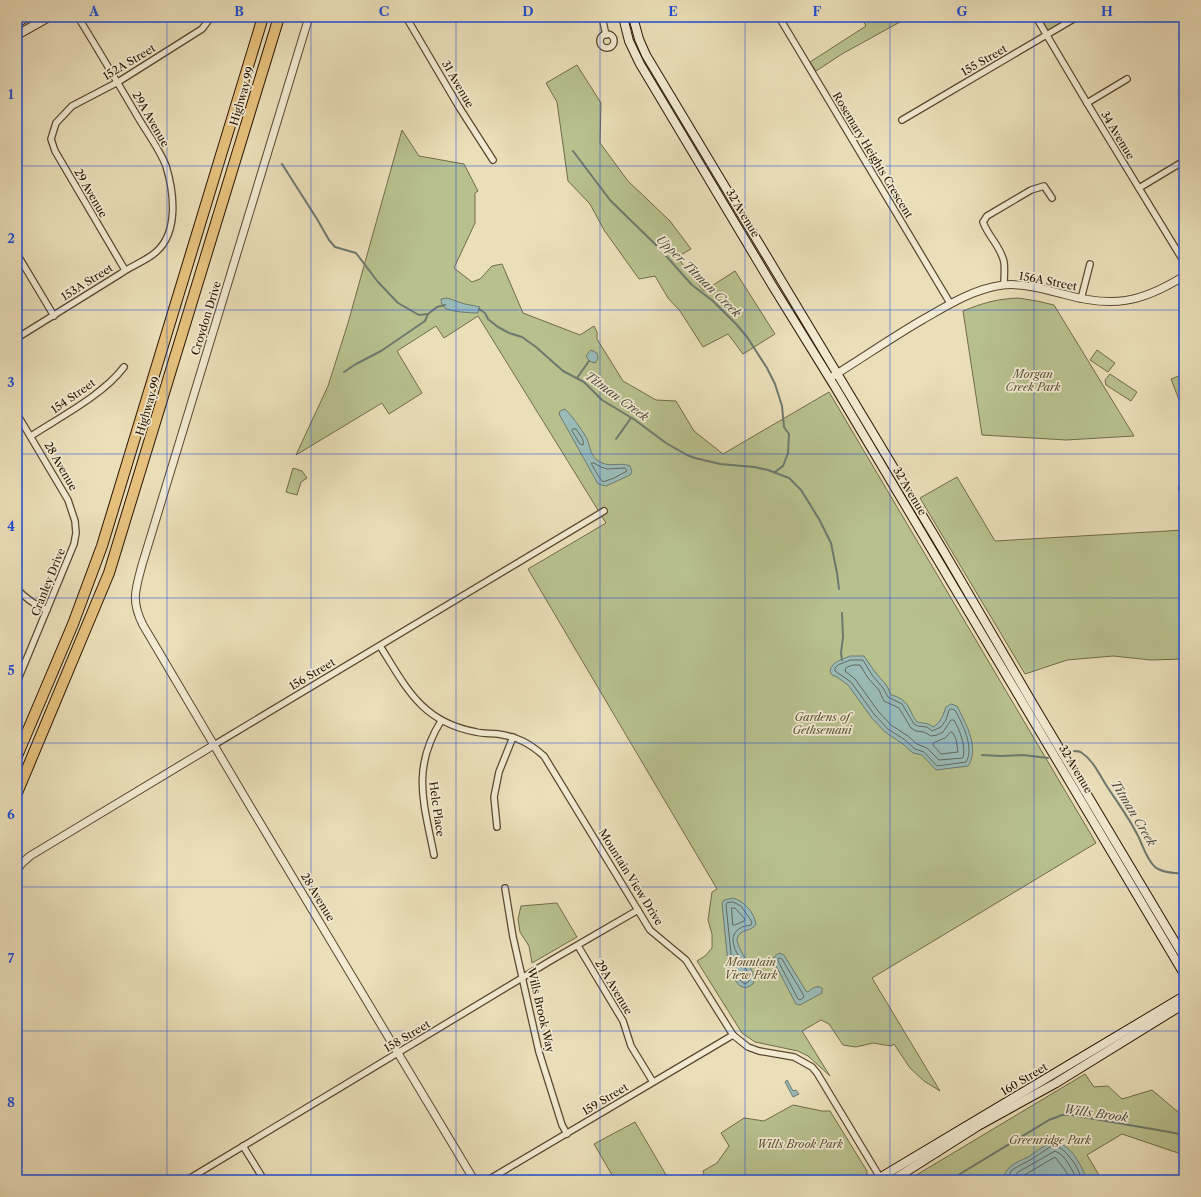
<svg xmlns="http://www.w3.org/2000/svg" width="1201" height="1197" viewBox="0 0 1201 1197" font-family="'Libre Caslon Text',serif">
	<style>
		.green { fill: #b8c18e; stroke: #706b48 }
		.water { fill: #9abbb7; stroke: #6d796f }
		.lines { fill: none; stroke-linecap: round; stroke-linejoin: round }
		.shore { stroke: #62685c; stroke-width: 1 }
		.stream { stroke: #6d796f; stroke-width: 2 }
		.minor-casing { stroke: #5a4830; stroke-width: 8 }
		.tertiary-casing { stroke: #5a4830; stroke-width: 9 }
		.secondary-casing { stroke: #291502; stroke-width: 10 }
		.motorway-casing { stroke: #291502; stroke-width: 12 }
		.minor { stroke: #f2ead2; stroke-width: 5.5 }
		.tertiary { stroke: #f2ead2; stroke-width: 7 }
		.secondary { stroke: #f2ead2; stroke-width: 8 }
		.motorway { stroke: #e6c07c; stroke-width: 10 }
		.grid { fill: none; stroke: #1d4ed8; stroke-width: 1; stroke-opacity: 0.55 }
		.labels { text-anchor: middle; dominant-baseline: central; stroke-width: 3.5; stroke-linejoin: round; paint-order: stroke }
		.street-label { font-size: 11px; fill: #291502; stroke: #f2ead2 }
		.park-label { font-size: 11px; font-style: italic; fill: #5b5133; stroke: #f2ead2 }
		.water-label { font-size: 12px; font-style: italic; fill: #514f41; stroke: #f2ead2 }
		.neatline { fill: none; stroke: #1d4ed8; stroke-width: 1.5 }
		.grid-label { font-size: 13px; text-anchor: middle; font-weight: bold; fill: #1d4ed8 }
	</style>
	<rect width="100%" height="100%" fill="#ebdfb9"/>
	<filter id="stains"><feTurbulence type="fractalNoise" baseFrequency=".005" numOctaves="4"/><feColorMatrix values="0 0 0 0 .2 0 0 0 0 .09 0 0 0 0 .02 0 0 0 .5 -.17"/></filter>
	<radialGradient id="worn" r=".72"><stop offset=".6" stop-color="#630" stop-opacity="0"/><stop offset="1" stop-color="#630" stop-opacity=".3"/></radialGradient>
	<g class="green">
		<path d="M861 17H909L842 54 816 71 810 62 866 26Z"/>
		<path d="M1040 17H1074L1049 32Z"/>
		<path d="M577 65 601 103 600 143 628 181 670 221 691 249 677 257 704 291 735 271 775 334 743 354 728 334 703 347 680 311 668 298 655 276 639 279 604 230 590 204 568 181 557 102 546 83Z"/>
		<path d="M402 130 419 156 464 164 478 191 475 193V223L454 268 472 282 480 279 492 266 502 264 523 313 580 335 594 326 597 332V339L623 381 656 400 676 401 694 431 723 454 829 392 1096 843 872 978 940 1091 924 1081 910 1068 894 1044 891 1046 873 1043 856 1047 843 1045 829 1024 821 1020 802 1031 830 1076 808 1056 798 1051 755 1042 742 1033 697 961 705 956 712 948V934L708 920 712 892 717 889 528 569 606 523 478 316 444 338 436 326 397 351 422 393 389 414 382 403 296 455 328 386 348 323Z"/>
		<path d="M1018 298 1037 301 1054 305 1134 436 1066 440 982 435 963 311C983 303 996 299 1018 298Z"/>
		<path d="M1097 350 1115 363 1108 372 1090 360Z"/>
		<path d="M1110 374 1137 392 1131 401 1106 385 1105 380Z"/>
		<path d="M1184 374V404L1181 405 1171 379Z"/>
		<path d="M293 468 302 471 307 478 301 482 297 495 286 492Z"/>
		<path d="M957 477 995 541 1184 530V659L1151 660 1113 656 1067 660 1025 674 920 498Z"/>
		<path d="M557 903 577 937 532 963 529 946 520 932 518 919 521 906Z"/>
		<path d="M1085 1074 1094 1087 1108 1086 1122 1099 1152 1090 1184 1117V1155L1122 1134 1087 1155 1102 1180H908Z"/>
		<path d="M793 1105 822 1111H830L867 1171V1176L860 1180H698V1178L704 1174 703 1171 717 1163 729 1146 721 1133 744 1118 764 1121Z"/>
		<path d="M635 1122 669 1180H615L594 1144Z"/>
	</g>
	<g class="water">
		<path d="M447 298 465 304 480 307 478 313C471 313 451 312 445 308 442 306 441 303 441 299Z"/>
		<path d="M591 350 597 353 598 359 595 363 589 361 586 356Z"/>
		<path d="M565 409C573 417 580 427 586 437 592 448 588 456 602 463 611 467 621 462 630 466L632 472 630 475 606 486 598 484 559 414 560 411Z"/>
		<path d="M850 656H864L875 672 887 686 891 695C908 699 908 708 916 721 923 725 926 721 933 727 941 723 943 715 946 707L951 704 957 706C966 724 980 748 968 766L936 770 922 755 913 753 903 744 885 732 871 717 848 685 837 677 832 675 830 671C832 661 842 660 850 656Z"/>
		<path d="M733 898C744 901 754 912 756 924 751 933 741 927 737 939 738 953 758 971 753 984L746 988 740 986 729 973 722 903 724 900Z"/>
		<path d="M779 953 784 955 806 991 808 992C812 988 817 985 822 988V993L800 1005 796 1004 773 960 774 957Z"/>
		<path d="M787 1080 793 1091 796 1090 799 1094 793 1097 785 1082Z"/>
		<path d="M1055 1142C1072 1145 1081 1165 1087 1180H1003C1004 1176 1005 1172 1008 1169 1014 1162 1023 1160 1030 1156 1038 1150 1045 1144 1055 1142Z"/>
	</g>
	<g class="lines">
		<g class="shore">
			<path d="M573 429H576C579 434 585 440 583 445L580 444 572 431Z"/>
			<path d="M592 463H594L601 467 607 469 625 468 627 471 614 478 603 482 599 477 592 465Z"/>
			<path d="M851 660H863L872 675 883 688 888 697 902 704 914 724 918 726 927 727 932 731 941 727 946 720 949 710 951 709 955 710C962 723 975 748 966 762L937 766 924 752 915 749 905 740 888 729 874 714 851 682 835 671V668L838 665Z"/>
			<path d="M853 665H860L868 678 879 690 884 701 899 708 911 728 916 731 924 732 931 736 937 735 943 732 951 720H954C960 731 966 745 963 758L939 760 927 748 917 744 908 736 891 725 878 711 855 679 845 671 846 668Z"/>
			<path d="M951 732 953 733 956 739 958 752 941 754 933 745V743L945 738Z"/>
			<path d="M733 902 741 906 752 922 751 925C747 926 742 926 739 929 722 940 746 965 750 977L749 981 745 984 737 978 733 973 726 905 727 903Z"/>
			<path d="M732 908H735L745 919 744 921 735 925H733Z"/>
			<path d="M779 958 782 959 804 996 803 998 800 1000 798 999 778 961Z"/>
			<path d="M1007 1180 1011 1171 1015 1168 1032 1159 1050 1147 1055 1146 1062 1149 1068 1155 1075 1164 1083 1180"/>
			<path d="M1012 1180 1018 1172 1055 1151C1066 1155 1072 1170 1077 1180"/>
			<path d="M1019 1180 1021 1177 1055 1157 1065 1170 1071 1180"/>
		</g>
		<g class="stream">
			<path d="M573 151 610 200 659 248 692 285 713 301 737 325 747 337 767 368 775 384 782 406 784 427 789 434 788 453 783 466 775 472"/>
			<path d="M282 164 317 219 329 240 335 247 356 253 378 282 398 303 419 315 428 314"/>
			<path d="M479 309 485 313 488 319 498 327 509 333 522 337 536 347 563 371 584 382 602 400 635 420 666 443 687 455 695 458 720 464 754 467 768 470 789 478 801 490 811 506 819 519 831 543 837 573 839 589"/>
			<path d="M344 372 356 364 381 351 425 321 428 314 437 307 445 305"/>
			<path d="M577 378 589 361"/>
			<path d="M616 439 631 418"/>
			<path d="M842 613 843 637 841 653 842 660"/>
			<path d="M1074 751C1077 751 1080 751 1082 753 1094 761 1100 776 1108 788 1118 803 1129 818 1137 834 1143 845 1146 859 1155 867 1162 873 1175 873 1184 874"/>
			<path d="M982 755 1000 756 1023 755 1048 758"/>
			<path d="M950 1180 1049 1120 1062 1115H1072L1175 1133 1184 1136"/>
		</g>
		<g class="minor-casing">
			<g id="minor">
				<path d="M406 17 459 107 493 160"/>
				<path d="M602 17 606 35"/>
				<path d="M779 17 950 303"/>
				<path d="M1036 17 1087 103 1184 262"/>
				<circle cx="607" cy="41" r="7"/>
				<path d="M1087 103 1127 79"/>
				<path d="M902 120 1077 17"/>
				<path d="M1139 188 1184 161"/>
				<path d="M17 254 54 316"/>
				<path d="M125 270 55 151 51 139 56 123 72 106 118 82 202 29 211 17"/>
				<path d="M1004 285C1004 278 1005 269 1004 262 1001 247 988 236 983 222L987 216 1031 190 1044 186 1052 198"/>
				<path d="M1081 299 1090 264"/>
				<path d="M17 338C51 317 86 295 120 274 131 266 146 261 156 252 179 232 174 192 166 166 160 150 148 134 139 119 119 85 99 51 78 17"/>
				<path d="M17 414 68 500 75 521 76 533 74 544 17 682"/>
				<path d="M31 436C60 417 103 395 124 367"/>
				<path d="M1182 488H1184"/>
				<path d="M17 589C26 599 35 605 47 610"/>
				<path d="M380 646C407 689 422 722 476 732 483 734 491 733 498 734 518 737 529 743 544 756L650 930 686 960 733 1035 748 1047 759 1051 794 1057 812 1067 817 1073 881 1179"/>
				<path d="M214 745 604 511"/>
				<path d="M497 827 494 797 499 772 513 737"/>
				<path d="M434 855C424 804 411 769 441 721"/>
				<path d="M505 888 513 937 539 1052 562 1125 567 1134"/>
				<path d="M578 946 623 1021 631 1046 653 1082"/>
				<path d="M243 1146 264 1180"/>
				<path d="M187 1180 550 961 638 910"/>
				<path d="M488 1180 733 1035"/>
			</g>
		</g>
		<g class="tertiary-casing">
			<g id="tertiary">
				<path d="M309 17 142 565C135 591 131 601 143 625L247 801 474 1180"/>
				<path d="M830 378C861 359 891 338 922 320 948 305 973 289 1003 285 1022 283 1044 289 1063 294 1112 308 1141 303 1184 276"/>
				<path d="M17 870 22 863 30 856 214 745"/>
			</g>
		</g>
		<g class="secondary-casing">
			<g id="secondary">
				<path d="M623 17 629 41 640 64 772 285 835 387 1184 974"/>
				<path d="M633 17 639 39 646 55 943 550 1033 704 1184 957"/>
				<path d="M17 23 27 17"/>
				<path d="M17 35 49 17"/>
				<path d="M876 1180 1184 996"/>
				<path d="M893 1180 978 1126 1056 1083 1184 1004"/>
			</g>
		</g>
		<g class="motorway-casing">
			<g id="motorway">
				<path d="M17 756 73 624 102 546 263 17"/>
				<path d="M17 793 109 573 279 17"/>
			</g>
		</g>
		<use href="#minor" class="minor"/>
		<use href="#tertiary" class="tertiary"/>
		<use href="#secondary" class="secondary"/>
		<use href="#motorway" class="motorway"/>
	</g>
	<path class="grid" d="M167 17V1180M311 17V1180M456 17V1180M600 17V1180M745 17V1180M890 17V1180M1034 17V1180M17 166H1184M17 310H1184M17 454H1184M17 598H1184M17 743H1184M17 887H1184M17 1031H1184"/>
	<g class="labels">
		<g class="street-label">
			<text transform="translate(984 60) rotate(-30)">155 Street</text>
			<text transform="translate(129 62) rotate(-31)">152A Street</text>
			<text transform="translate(458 84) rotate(60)">31 Avenue</text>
			<text transform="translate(242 96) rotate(-73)">Highway 99</text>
			<text transform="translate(151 119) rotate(60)">29A Avenue</text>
			<text transform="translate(1118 135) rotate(59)">34 Avenue</text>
			<text transform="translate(873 155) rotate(59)">Rosemary Heights Crescent</text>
			<text transform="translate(91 193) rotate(60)">29 Avenue</text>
			<text transform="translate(743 213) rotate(59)">32 Avenue</text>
			<text transform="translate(1048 281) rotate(11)">156A Street</text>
			<text transform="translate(87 282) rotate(-32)">153A Street</text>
			<text transform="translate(206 318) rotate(-73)">Croydon Drive</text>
			<text transform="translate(73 396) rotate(-35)">154 Street</text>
			<text transform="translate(148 406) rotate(-73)">Highway 99</text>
			<text transform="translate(61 466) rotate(60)">28 Avenue</text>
			<text transform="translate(910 491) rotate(59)">32 Avenue</text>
			<text transform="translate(48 582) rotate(-68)">Cranley Drive</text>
			<text transform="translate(312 674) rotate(-31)">156 Street</text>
			<text transform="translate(1076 769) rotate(59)">32 Avenue</text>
			<text transform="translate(437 809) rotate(82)">Helc Place</text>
			<text transform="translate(631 877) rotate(58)">Mountain View Drive</text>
			<text transform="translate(318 897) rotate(59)">28 Avenue</text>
			<text transform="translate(614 987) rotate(59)">29A Avenue</text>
			<text transform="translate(541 1010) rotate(77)">Wills Brook Way</text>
			<text transform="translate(407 1036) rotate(-31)">158 Street</text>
			<text transform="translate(1024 1079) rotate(-31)">160 Street</text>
			<text transform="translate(605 1099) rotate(-31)">159 Street</text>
		</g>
		<g class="park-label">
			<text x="1033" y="374">Morgan<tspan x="1033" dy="13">Creek Park</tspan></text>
			<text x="822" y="717">Gardens of<tspan x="822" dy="13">Gethsemani</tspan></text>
			<text x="751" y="962">Mountain<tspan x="751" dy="13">View Park</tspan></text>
			<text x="1050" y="1140">Greenridge Park</text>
			<text x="800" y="1144">Wills Brook Park</text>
		</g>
		<g class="water-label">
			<text transform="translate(699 276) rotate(44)">Upper Titman Creek</text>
			<text transform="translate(617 396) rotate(36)">Titman Creek</text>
			<text transform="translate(1134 813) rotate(59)">Titman Creek</text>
			<text transform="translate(1096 1113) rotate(8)">Wills Brook</text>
		</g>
	</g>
	<rect width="1201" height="1197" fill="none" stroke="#ebdfb9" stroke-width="44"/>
	<rect x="22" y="22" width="1157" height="1153" class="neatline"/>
	<g class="grid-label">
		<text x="94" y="16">A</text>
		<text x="239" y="16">B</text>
		<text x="384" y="16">C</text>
		<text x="528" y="16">D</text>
		<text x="673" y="16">E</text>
		<text x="817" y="16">F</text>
		<text x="962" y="16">G</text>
		<text x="1107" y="16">H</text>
		<text x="11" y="99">1</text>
		<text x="11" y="243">2</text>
		<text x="11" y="387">3</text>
		<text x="11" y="531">4</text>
		<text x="11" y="675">5</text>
		<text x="11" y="819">6</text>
		<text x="11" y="963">7</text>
		<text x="11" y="1107">8</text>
	</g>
	<rect width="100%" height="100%" filter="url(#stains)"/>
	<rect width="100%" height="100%" fill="url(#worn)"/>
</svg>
